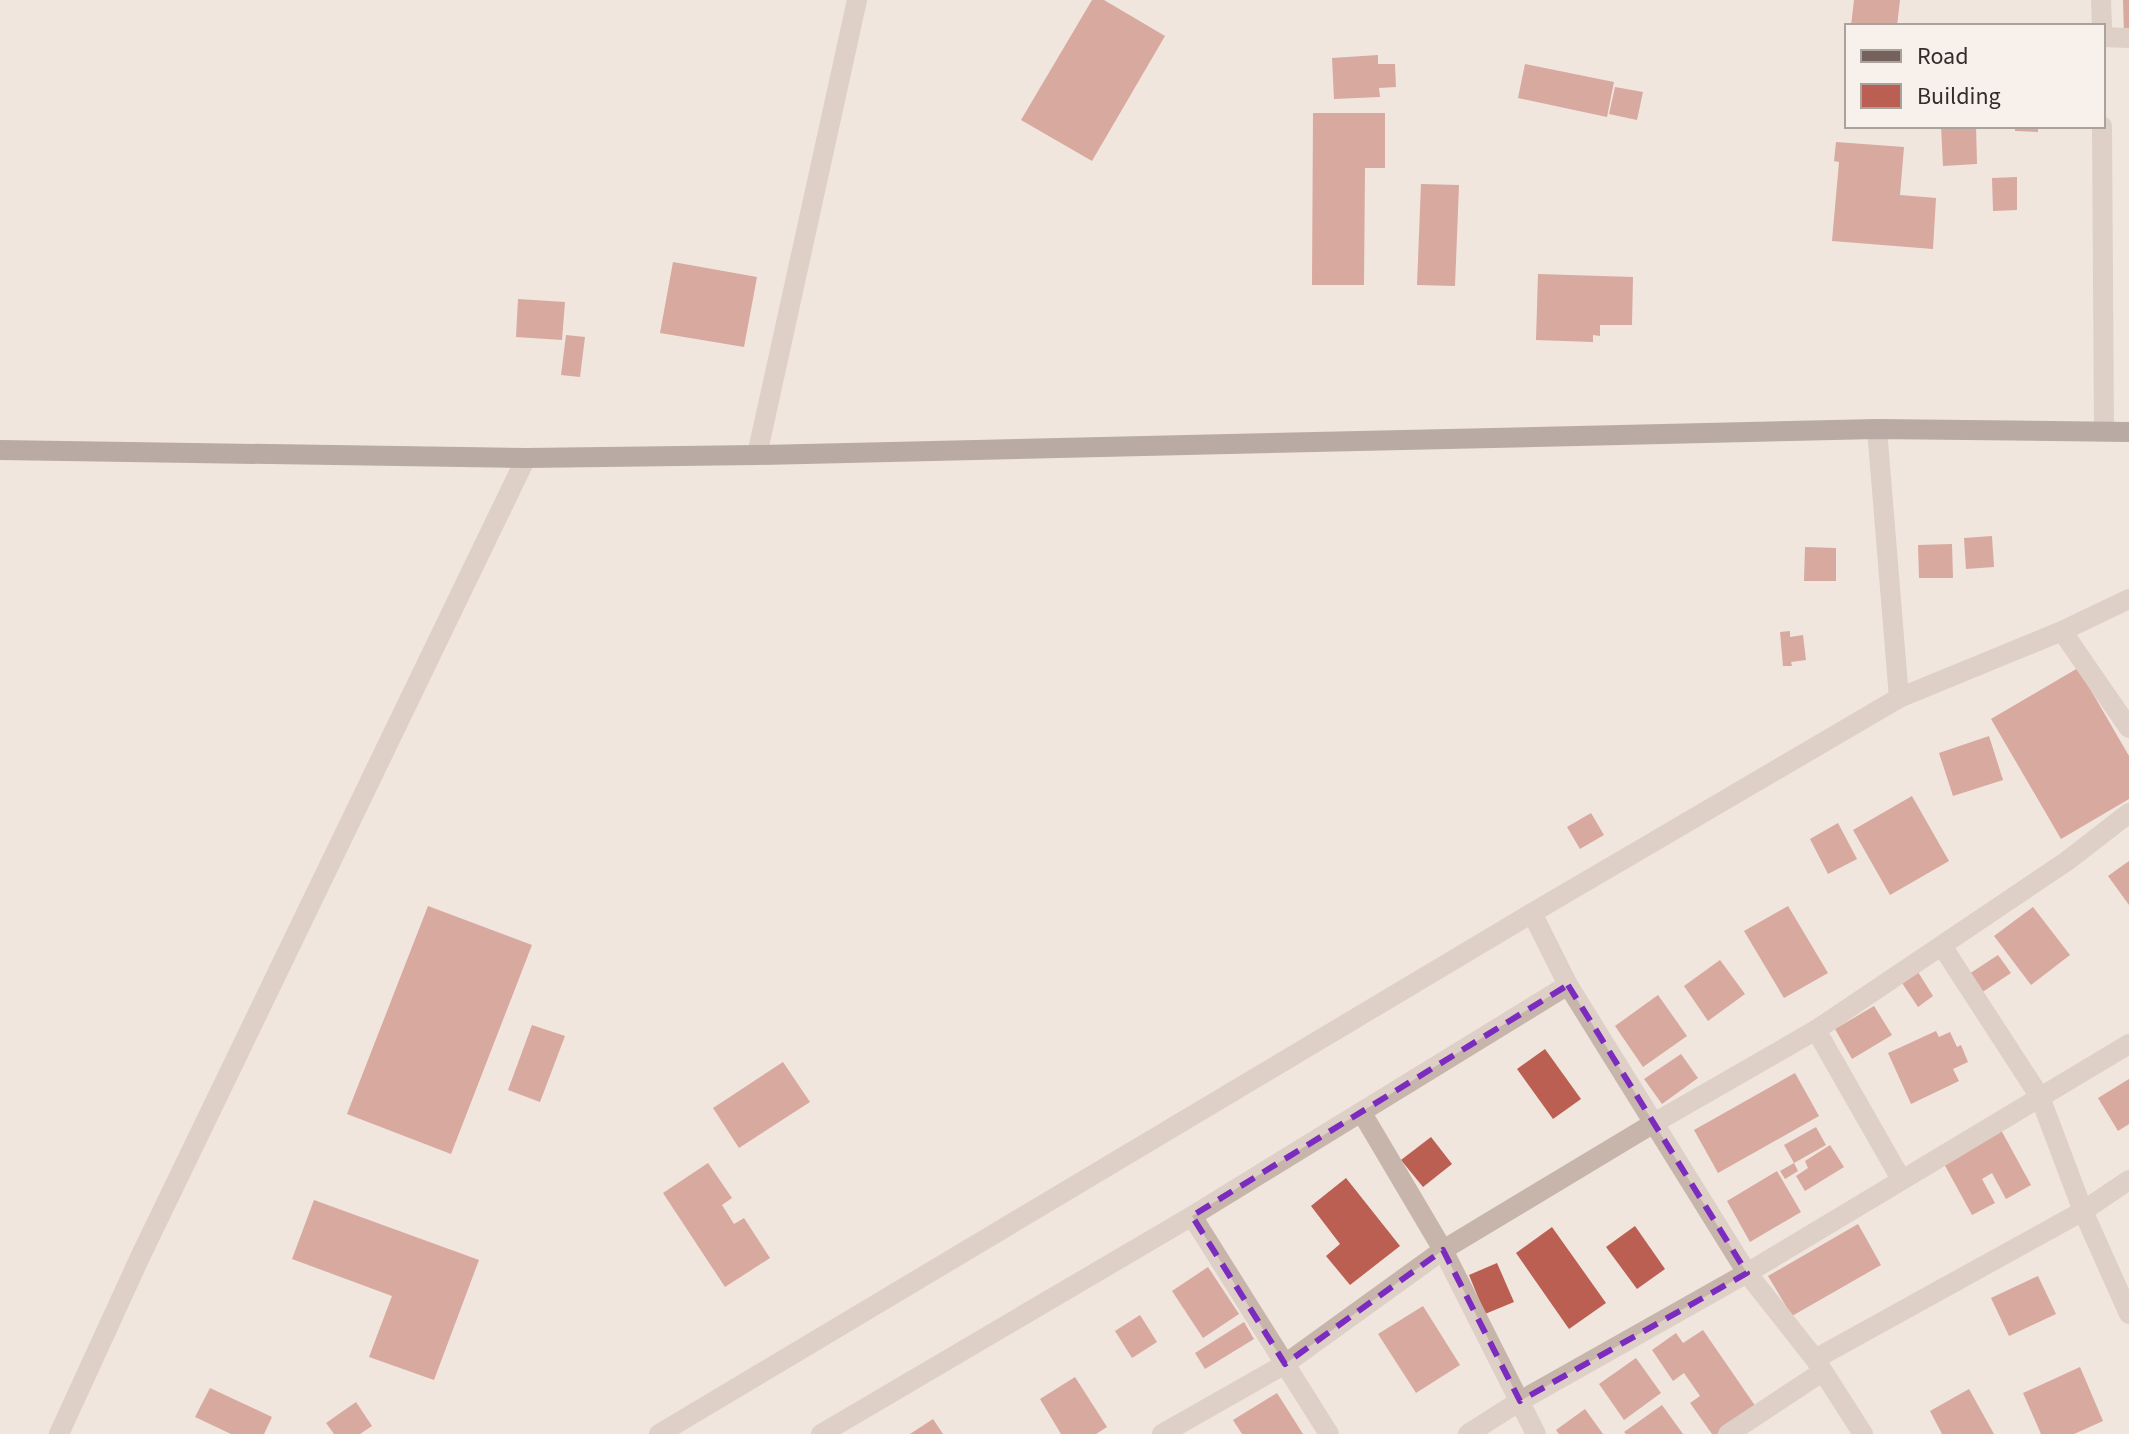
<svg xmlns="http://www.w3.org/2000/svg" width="2129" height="1434" viewBox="0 0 2129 1434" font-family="'Source Sans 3',sans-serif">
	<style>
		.building { fill: #ba5f52 }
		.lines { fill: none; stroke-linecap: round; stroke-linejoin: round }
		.minor { stroke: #c7b5ab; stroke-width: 20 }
		.major { stroke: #76625c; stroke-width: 20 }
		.marked { fill: none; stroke: #7b2cbf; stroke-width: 6; stroke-dasharray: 16 10; stroke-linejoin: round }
	</style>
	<rect width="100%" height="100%" fill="#f0e6de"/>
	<g class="building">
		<path d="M1092 0H1104L1165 36 1092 161 1021 120Z"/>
		<path d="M1854 0H1900L1897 26H1851Z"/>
		<path d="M2123 0H2129V35H2124Z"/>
		<path d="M1378 55V64H1395L1396 87 1379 88 1380 97 1334 99 1332 58Z"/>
		<path d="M1525 64 1614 82 1607 117 1518 98Z"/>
		<path d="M1615 87 1643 92 1637 120 1609 114Z"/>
		<path d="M1313 113H1385V168H1365L1364 285H1312Z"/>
		<path d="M1941 126H1976L1977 164 1943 166Z"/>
		<path d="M2015 126H2038V132L2015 131Z"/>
		<path d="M1836 142 1904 147 1900 195 1936 198 1933 249 1832 241 1839 162 1834 161Z"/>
		<path d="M2017 177V210L1993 211 1992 178Z"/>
		<path d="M1421 184 1459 185 1455 286 1417 285Z"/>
		<path d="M673 262 757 277 744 347 660 333Z"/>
		<path d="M1538 274 1633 277 1632 325H1600V336L1593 335V342L1536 340Z"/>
		<path d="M518 299 565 302 562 340 516 337Z"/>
		<path d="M566 335 585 337 580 377 561 375Z"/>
		<path d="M1992 536 1994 567 1966 569 1964 538Z"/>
		<path d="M1952 544 1953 578H1919L1918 545Z"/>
		<path d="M1805 547 1836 548V581H1804Z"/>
		<path d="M1790 631V637L1803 635 1806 660 1791 662 1792 666H1783L1780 632Z"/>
		<path d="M2078 668 2129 756V799L2061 839 1991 719Z"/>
		<path d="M1989 736 2003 780 1953 796 1939 753Z"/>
		<path d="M1912 796 1949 861 1890 895 1853 830Z"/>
		<path d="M1591 813 1604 835 1580 849 1567 827Z"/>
		<path d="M1838 823 1857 859 1828 874 1810 839Z"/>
		<path d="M2129 861V905L2108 876Z"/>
		<path d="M428 906 532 945 451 1154 347 1114Z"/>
		<path d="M1788 906 1828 973 1784 998 1744 931Z"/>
		<path d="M2033 907 2070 955 2031 985 1994 936Z"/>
		<path d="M1998 955 2011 973 1981 993 1969 974Z"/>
		<path d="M1720 960 1745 994 1708 1021 1684 986Z"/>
		<path d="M1918 972 1933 996 1918 1007 1902 983Z"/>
		<path d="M1658 995 1687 1036 1643 1067 1615 1026Z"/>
		<path d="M1874 1006 1892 1035 1852 1059 1835 1029Z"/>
		<path d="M532 1025 565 1036 540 1102 508 1090Z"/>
		<path d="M1936 1031 1939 1037 1950 1032 1957 1047 1961 1045 1968 1062 1953 1069 1959 1081 1911 1104 1888 1053Z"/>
		<path d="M1545 1049 1581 1099 1553 1119 1517 1069Z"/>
		<path d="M1681 1054 1698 1078 1662 1104 1644 1079Z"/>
		<path d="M783 1062 810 1102 739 1148 713 1108Z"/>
		<path d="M1795 1073 1819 1116 1718 1173 1694 1130Z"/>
		<path d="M2129 1079V1124L2118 1131 2098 1098Z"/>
		<path d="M1816 1127 1826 1145 1794 1163 1798 1171 1785 1179 1780 1171 1794 1163 1784 1145Z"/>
		<path d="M2001 1130 2031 1185 2006 1199 1992 1173 1982 1179 1995 1203 1972 1215 1943 1162Z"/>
		<path d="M1431 1137 1452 1164 1423 1187 1401 1160Z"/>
		<path d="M1830 1145 1844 1167 1805 1191 1796 1176 1808 1168 1805 1161Z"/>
		<path d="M708 1163 732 1198 722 1205 734 1224 744 1218 770 1258 725 1287 663 1193Z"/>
		<path d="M1777 1171 1801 1212 1750 1242 1727 1201Z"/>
		<path d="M1346 1178 1400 1246 1350 1285 1326 1256 1340 1244 1311 1206Z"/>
		<path d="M314 1200 479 1260 434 1380 369 1357 392 1296 292 1259Z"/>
		<path d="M1858 1224 1881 1265 1792 1316 1768 1276Z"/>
		<path d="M1635 1226 1665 1269 1637 1289 1606 1247Z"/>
		<path d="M1552 1227 1606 1303 1569 1329 1516 1253Z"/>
		<path d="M1497 1263 1514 1302 1485 1314 1469 1275Z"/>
		<path d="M1208 1267 1239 1314 1203 1338 1172 1291Z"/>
		<path d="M2038 1276 2056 1314 2009 1336 1991 1298Z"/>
		<path d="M1423 1306 1460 1365 1416 1393 1378 1334Z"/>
		<path d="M1140 1315 1157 1342 1132 1358 1115 1331Z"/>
		<path d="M1244 1322 1254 1339 1205 1369 1195 1353Z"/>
		<path d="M1703 1330 1756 1407 1717 1434H1712L1690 1403 1700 1396 1684 1373 1673 1381 1652 1350 1676 1333 1683 1343Z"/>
		<path d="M1636 1358 1661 1393 1624 1420 1599 1384Z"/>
		<path d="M2080 1367 2103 1421 2074 1434H2041L2023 1393Z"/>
		<path d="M1075 1377 1107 1427 1096 1434H1061L1040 1399Z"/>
		<path d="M210 1388 272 1417 264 1434H231L195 1417Z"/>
		<path d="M1969 1389 1994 1434H1942L1930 1411Z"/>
		<path d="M1277 1393 1303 1434H1242L1233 1420Z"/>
		<path d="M356 1402 372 1426 360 1434H334L326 1423Z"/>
		<path d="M1662 1405 1683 1434H1626L1624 1432Z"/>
		<path d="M1585 1409 1603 1434H1559L1556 1430Z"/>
		<path d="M933 1419 943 1434H910Z"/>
	</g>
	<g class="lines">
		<g class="minor">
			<path d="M2101 0 2102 26"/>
			<path d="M2103 37 2129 38"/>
			<path d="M2102 126 2104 431"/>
			<path d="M757 455 857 0"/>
			<path d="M2062 631 2129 728"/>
			<path d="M1899 698 2062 631 2129 599"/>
			<path d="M1532 913 1568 985 1747 1273 1815 1359 1863 1434"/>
			<path d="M1942 946 2040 1097 2083 1211 2129 1314"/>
			<path d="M1816 1030 1901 1179"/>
			<path d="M1362 1113 1443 1250 1536 1434"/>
			<path d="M1192 1216 1329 1434"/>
			<path d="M1815 1359 2083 1211 2129 1180"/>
			<path d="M59 1434 141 1255 526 458"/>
			<path d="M659 1434 1532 913 1899 698 1877 429"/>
			<path d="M821 1434 1192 1216 1568 985"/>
			<path d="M1162 1434 1285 1364 1443 1250 1654 1123 1816 1030 2067 861 2129 813"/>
			<path d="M1468 1434 1520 1401 1747 1273 2129 1044"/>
			<path d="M1728 1434 1822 1372"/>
		</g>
		<path class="major" d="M0 450 526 458 757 455 1877 429 2129 432"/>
	</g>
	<path d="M0 0H2129V1434H0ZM1568 985 1747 1273 1520 1401 1443 1250 1285 1364 1192 1216Z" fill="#f0e6de" fill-opacity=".55" fill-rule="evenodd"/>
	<path class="marked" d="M1568 985 1747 1273 1520 1401 1443 1250 1285 1364 1192 1216Z"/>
	<rect x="1845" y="24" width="260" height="104" fill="#f8f0ea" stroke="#aaa29d" stroke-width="2"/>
	<rect x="1861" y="50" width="40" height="12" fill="#76625c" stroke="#aaa29d" stroke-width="2"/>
	<text x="1917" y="64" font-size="24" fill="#362c2a">Road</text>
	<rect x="1861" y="84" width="40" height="24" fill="#ba5f52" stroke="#aaa29d" stroke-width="2"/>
	<text x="1917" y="104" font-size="24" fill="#362c2a">Building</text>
</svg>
